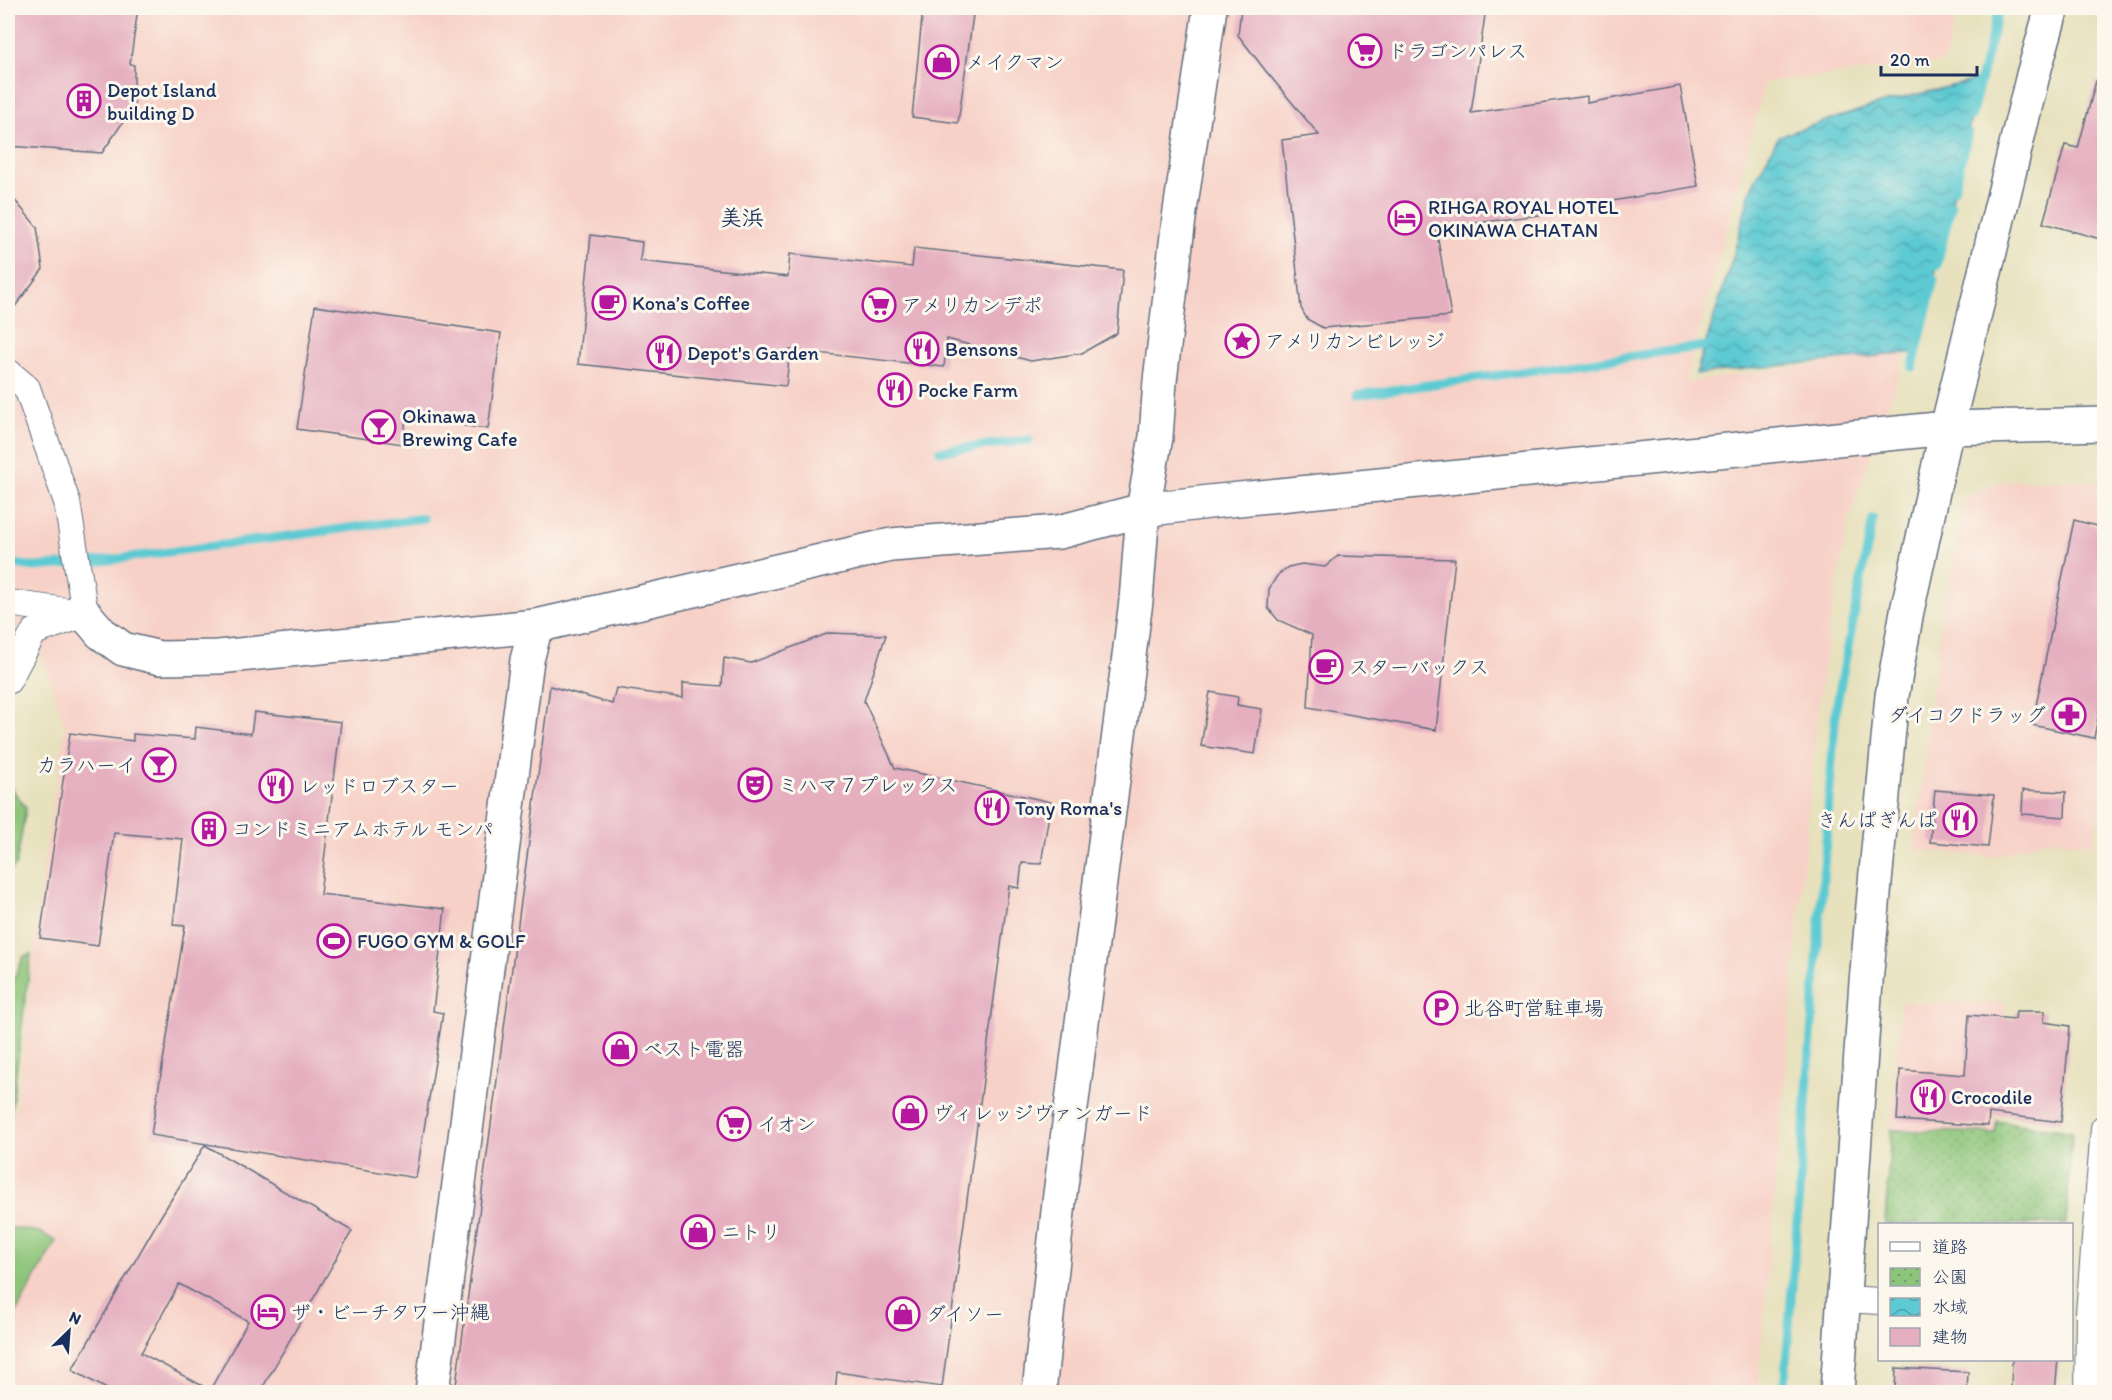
<svg xmlns="http://www.w3.org/2000/svg" width="2112" height="1400" viewBox="0 0 2112 1400" font-family="Itim,'Klee One',sans-serif">
	<style>
		.built { fill: #f7d1c7 }
		.grass { fill: #8cc579; stroke: #547a6c; stroke-width: 1.5 }
		.park { fill: url(#park-dots); stroke: #547a6c; stroke-width: 1.5 }
		.water { fill: url(#water-waves); stroke: #3c7c98; stroke-width: 1.5 }
		.lines { fill: none; stroke-linecap: round; stroke-linejoin: round }
		.stream { stroke: #5dcad3; stroke-width: 9 }
		.building { fill: #e5afc0; fill-rule: evenodd }
		.street-casing { stroke: #626d7f; stroke-width: 28 }
		.secondary-casing { stroke: #626d7f; stroke-width: 36 }
		.street { stroke: #fff; stroke-width: 26 }
		.secondary { stroke: #fff; stroke-width: 33 }
		.labels { text-anchor: middle; dominant-baseline: central; stroke-width: 6; stroke-linejoin: round; paint-order: stroke }
		.poi-label { font-size: 20px; fill: #1b2f5e; stroke: #fbf7ec; text-anchor: start }
		.quarter-label { font-size: 22px; font-weight: bold; fill: #1b2f5e; stroke: #fbf7ec }
	</style>
	<defs>
		<pattern id="park-dots" width="8" height="8" patternUnits="userSpaceOnUse" patternTransform="scale(1.5)"><rect width="8" height="8" fill="#8cc579"/><path d="M2 2h.1M6 6h.1" fill="none" stroke="#72a066" stroke-width="1.8" stroke-linecap="round"/></pattern>
		<pattern id="water-waves" width="16" height="10" patternUnits="userSpaceOnUse" patternTransform="scale(1.5)"><rect width="16" height="10" fill="#5dcad3"/><path d="M0 5q4-4 8 0t8 0" fill="none" stroke="#4ca4ae"/></pattern>
	</defs>
	<rect width="100%" height="100%" fill="#fbf7ec"/>
	<filter id="ink" filterUnits="userSpaceOnUse"><feTurbulence type="fractalNoise" baseFrequency=".0167" numOctaves="2"/><feDisplacementMap in="SourceGraphic" scale="12" xChannelSelector="R" yChannelSelector="G"/><feConvolveMatrix kernelMatrix="1 2 1 2 8 2 1 2 1" color-interpolation-filters="sRGB"/></filter>
	<filter id="wash" filterUnits="userSpaceOnUse"><feTurbulence type="fractalNoise" baseFrequency=".008" numOctaves="4" result="noise"/><feDisplacementMap in="SourceGraphic" scale="24" xChannelSelector="R" yChannelSelector="G"/><feGaussianBlur stdDeviation="1.35" result="paint"/><feColorMatrix in="noise" values="0 0 0 0 0 0 0 0 0 0 0 0 0 0 0 0 0 1.4 0 .05"/><feComposite in="paint" operator="in"/></filter>
	<g filter="url(#wash)">
		<rect width="100%" height="100%" fill="#e7e1bd"/>
		<g class="built">
			<path d="M8 8H1958L1944 62 1765 82 1686 382 1906 352 1849 519 1829 625 1816 726 1757 1392H8V1166L22 1057 44 860 65 727 34 632 8 628Z"/>
			<path d="M2000 481H2104V769L2094 845 2048 839 1992 857 1914 849 1942 613 1967 498Z"/>
			<path d="M1901 1002 2005 1003 1995 1133 1891 1130Z"/>
		</g>
		<g class="grass">
			<path d="M8 784 26 808 16 865 8 873Z"/>
			<path d="M31 954 8 1137V992L24 956Z"/>
			<path d="M8 1227 39 1232 56 1241 8 1327Z"/>
		</g>
		<path class="park" d="M1997 1121 2072 1132 2066 1224H1885L1891 1130 1995 1133Z"/>
		<path class="water" d="M1980 79 1917 352 1696 374 1733 257 1751 188 1779 136 1883 103Z"/>
		<g class="lines">
			<g class="stream">
				<path d="M1971 116 1999 8"/>
				<path d="M1954 189 1968 133"/>
				<path d="M1937 265 1951 206"/>
				<path d="M1913 367 1934 279"/>
				<path d="M1357 395 1705 346"/>
				<path d="M940 451 1029 440"/>
				<path d="M8 563 35 567 94 562 423 518"/>
				<path d="M1784 1392 1836 708 1873 519"/>
			</g>
		</g>
		<g id="blocks">
			<g class="building">
				<path d="M8 8H138L130 64 134 65V106L102 153 8 146Z"/>
				<path d="M923 8H974L958 123 912 117Z"/>
				<path d="M1241 8H1486L1471 113 1587 96V103L1680 86 1698 186 1601 203 1602 207 1436 228 1451 316 1323 328 1307 319 1301 308 1282 140 1319 135 1265 70 1238 35Z"/>
				<path d="M2096 81 2104 82V240L2043 223 2065 145 2078 148Z"/>
				<path d="M8 192 37 227 43 269 8 316Z"/>
				<path d="M591 235 642 242 640 261 788 277 790 254 912 267 914 248 1123 270 1117 333 1082 353 1031 361 947 339 944 367 790 350 786 386 578 364Z"/>
				<path d="M315 306 501 333 488 429 406 418 403 444 297 429Z"/>
				<path d="M2074 520 2104 528V687L2094 738 2032 725Z"/>
				<path d="M1338 556 1455 559 1436 730 1308 707 1312 635 1278 620 1268 608 1269 589 1277 576 1288 567 1302 564 1325 567Z"/>
				<path d="M829 633 886 635 864 701 895 768 1051 802 1041 864 1022 863 1019 888 1009 886 942 1387 837 1372 835 1392H455L550 686 612 704 616 688 683 698V683L722 686 724 658 751 663Z"/>
				<path d="M1210 692 1238 697 1237 705 1262 709 1255 754 1201 746Z"/>
				<path d="M254 712 341 722 320 894 445 909 433 1011 443 1013 416 1178 151 1135 185 926 173 925 183 839 114 833 98 946 40 938 70 733 133 741V734L195 739 196 727 251 734Z"/>
				<path d="M1935 790 1994 795 1988 847 1930 842Z"/>
				<path d="M2023 790 2066 792 2065 817 2022 814Z"/>
				<path d="M2016 1011H2045L2044 1022 2070 1026 2061 1122 1989 1113 1988 1126 1897 1120 1900 1070 1965 1075 1969 1015 2015 1019Z"/>
				<path d="M205 1145 352 1231 260 1392H112L72 1370 161 1216ZM179 1284 248 1321 210 1390 141 1353Z"/>
				<path d="M2012 1359H2058L2055 1392H2011Z"/>
				<path d="M1896 1368 1968 1372 1967 1392H1895Z"/>
			</g>
		</g>
	</g>
	<g filter="url(#ink)">
		<use href="#blocks" fill-opacity="0" stroke="#626d7f" stroke-width="1.5"/>
		<g class="lines">
			<g class="street-casing">
				<g id="street">
					<path d="M8 372 27 388 67 502 85 614"/>
					<path d="M8 603 81 613"/>
					<path d="M8 681 34 632 85 614"/>
					<path d="M1844 1299 1880 1301"/>
					<path d="M2088 1392 2089 1313 2104 1128"/>
				</g>
			</g>
			<g class="secondary-casing">
				<g id="secondary">
					<path d="M85 614 101 633 123 649 160 658 218 657 536 626 891 545 1059 532 1143 510 1209 502 1947 428 2104 424"/>
					<path d="M432 1392 527 660 536 626"/>
					<path d="M1039 1392 1059 1202 1136 601 1143 510 1156 437 1160 381 1179 218 1210 8"/>
					<path d="M1837 1392 1866 982 1892 696 1907 611 1947 428 2033 75 2052 8"/>
				</g>
			</g>
			<use href="#street" class="street"/>
			<use href="#secondary" class="secondary"/>
		</g>
	</g>
	<defs>
		<g id="supermarket-ring" transform="scale(1.725)"><circle r="9.5" fill="#fbf7ec" stroke="#b5179e" stroke-width="1.5"/><path d="M-6-5.5h2.5l.6 2H6L4.5 2H-2.5L-4.4-4H-6ZM-1.5 3.2a1.3 1.3 0 1 0 .1 0ZM3 3.2a1.3 1.3 0 1 0 .1 0Z" fill="#b5179e"/></g>
		<g id="shop-ring" transform="scale(1.725)"><circle r="9.5" fill="#fbf7ec" stroke="#b5179e" stroke-width="1.5"/><path d="M-5-2.5h2.3a2.7 3.5 0 0 1 5.4 0H5L5.5 6h-11ZM-1.5-2.5h3a1.5 2.3 0 0 0-3 0Z" fill="#b5179e"/></g>
		<g id="building-ring" transform="scale(1.725)"><circle r="9.5" fill="#fbf7ec" stroke="#b5179e" stroke-width="1.5"/><path d="M-4-6H4V6H1V3H-1V6H-4ZM-2.5-4.3h1.7v1.8h-1.7ZM.8-4.3h1.7v1.8H.8ZM-2.5-1h1.7V.8h-1.7ZM.8-1h1.7V.8H.8Z" fill="#b5179e"/></g>
		<g id="hotel-ring" transform="scale(1.725)"><circle r="9.5" fill="#fbf7ec" stroke="#b5179e" stroke-width="1.5"/><path d="M-6-4.5h1.5V1H6V5H4.5V3h-9V5H-6ZM-4 0a1.8 1.8 0 1 1 3.6 0ZM.5 0V-2.5h3Q6-2.5 6 0Z" fill="#b5179e"/></g>
		<g id="cafe-ring" transform="scale(1.725)"><circle r="9.5" fill="#fbf7ec" stroke="#b5179e" stroke-width="1.5"/><path d="M-5.5-4.5H6V0H3Q3 3.5 0 3.5H-2.5Q-5.5 3.5-5.5 0ZM3-3.2v2h1.7v-2ZM-6 4.5H4V6H-6Z" fill="#b5179e"/></g>
		<g id="sight-ring" transform="scale(1.725)"><circle r="9.5" fill="#fbf7ec" stroke="#b5179e" stroke-width="1.5"/><path d="M0-6L1.8-2.2L6-1.7L2.9 1.2L3.7 5.4L0 3.3L-3.7 5.4L-2.9 1.2L-6-1.7L-1.8-2.2Z" fill="#b5179e"/></g>
		<g id="restaurant-ring" transform="scale(1.725)"><circle r="9.5" fill="#fbf7ec" stroke="#b5179e" stroke-width="1.5"/><path d="M-5-6h1v4h1v-4h1v4h1v-4h1v5L-1.5 .5V6h-2V.5L-5-1ZM5-6V6H3V1.5H1.5Q1.5-4 5-6Z" fill="#b5179e"/></g>
		<g id="bar-ring" transform="scale(1.725)"><circle r="9.5" fill="#fbf7ec" stroke="#b5179e" stroke-width="1.5"/><path d="M-6-5H6L.8 .8V4.5H3.5V6h-7V4.5H-.8V.8Z" fill="#b5179e"/></g>
		<g id="pharmacy-ring" transform="scale(1.725)"><circle r="9.5" fill="#fbf7ec" stroke="#b5179e" stroke-width="1.5"/><path d="M-2-6h4v4h4v4h-4v4h-4v-4h-4v-4h4Z" fill="#b5179e"/></g>
		<g id="theatre-ring" transform="scale(1.725)"><circle r="9.5" fill="#fbf7ec" stroke="#b5179e" stroke-width="1.5"/><path d="M-5-5.5Q0-4 5-5.5V0Q5 5 0 6Q-5 5-5 0ZM-3.3-2.5H-1v1.5H-3.3ZM1-2.5H3.3v1.5H1ZM-2.8 1Q0 5.5 2.8 1Z" fill="#b5179e"/></g>
		<g id="stadium-ring" transform="scale(1.725)"><circle r="9.5" fill="#fbf7ec" stroke="#b5179e" stroke-width="1.5"/><path d="M0-5a6.5 5 0 1 0 0 10a6.5 5 0 1 0 0-10ZM-3.5-1.8h7v3.6h-7Z" fill="#b5179e"/></g>
		<g id="parking-ring" transform="scale(1.725)"><circle r="9.5" fill="#fbf7ec" stroke="#b5179e" stroke-width="1.5"/><path d="M-3.5-5.5H1a3.5 3.5 0 0 1 0 7H-1V5.5H-3.5ZM-1-3.4V-.6H.8a1.4 1.4 0 0 0 0-2.8Z" fill="#b5179e"/></g>
	</defs>
	<g fill-rule="evenodd">
		<use href="#supermarket-ring" x="1365" y="51"/>
		<use href="#shop-ring" x="942" y="62"/>
		<use href="#building-ring" x="84" y="101"/>
		<use href="#hotel-ring" x="1405" y="218"/>
		<use href="#cafe-ring" x="609" y="303"/>
		<use href="#supermarket-ring" x="879" y="305"/>
		<use href="#sight-ring" x="1242" y="341"/>
		<use href="#restaurant-ring" x="922" y="349"/>
		<use href="#restaurant-ring" x="664" y="353"/>
		<use href="#restaurant-ring" x="895" y="390"/>
		<use href="#bar-ring" x="379" y="427"/>
		<use href="#cafe-ring" x="1326" y="667"/>
		<use href="#pharmacy-ring" x="2069" y="715"/>
		<use href="#bar-ring" x="159" y="765"/>
		<use href="#theatre-ring" x="755" y="785"/>
		<use href="#restaurant-ring" x="276" y="786"/>
		<use href="#restaurant-ring" x="992" y="808"/>
		<use href="#restaurant-ring" x="1960" y="820"/>
		<use href="#building-ring" x="209" y="829"/>
		<use href="#stadium-ring" x="334" y="941"/>
		<use href="#parking-ring" x="1441" y="1008"/>
		<use href="#shop-ring" x="620" y="1049"/>
		<use href="#restaurant-ring" x="1928" y="1097"/>
		<use href="#shop-ring" x="910" y="1113"/>
		<use href="#supermarket-ring" x="734" y="1124"/>
		<use href="#shop-ring" x="698" y="1232"/>
		<use href="#hotel-ring" x="268" y="1312"/>
		<use href="#shop-ring" x="903" y="1314"/>
	</g>
	<g class="labels">
		<g class="poi-label">
			<text x="1388" y="51">ドラゴンパレス</text>
			<text x="965" y="62">メイクマン</text>
			<text x="107" y="90">Depot Island<tspan x="107" dy="23">building D</tspan></text>
			<text x="1428" y="207">RIHGA ROYAL HOTEL<tspan x="1428" dy="23">OKINAWA CHATAN</tspan></text>
			<text x="632" y="303">Kona’s Coffee</text>
			<text x="902" y="305">アメリカンデポ</text>
			<text x="1265" y="341">アメリカンビレッジ</text>
			<text x="945" y="349">Bensons</text>
			<text x="687" y="353">Depot's Garden</text>
			<text x="918" y="390">Pocke Farm</text>
			<text x="402" y="416">Okinawa<tspan x="402" dy="23">Brewing Cafe</tspan></text>
			<text x="1349" y="667">スターバックス</text>
			<text x="2046" y="715" text-anchor="end">ダイコクドラッグ</text>
			<text x="136" y="765" text-anchor="end">カラハーイ</text>
			<text x="778" y="785">ミハマ７プレックス</text>
			<text x="299" y="786">レッドロブスター</text>
			<text x="1015" y="808">Tony Roma's</text>
			<text x="1937" y="820" text-anchor="end">きんぱぎんぱ</text>
			<text x="232" y="829">コンドミニアムホテル モンパ</text>
			<text x="357" y="941">FUGO GYM &amp; GOLF</text>
			<text x="1464" y="1008">北谷町営駐車場</text>
			<text x="643" y="1049">ベスト電器</text>
			<text x="1951" y="1097">Crocodile</text>
			<text x="933" y="1113">ヴィレッジヴァンガード</text>
			<text x="757" y="1124">イオン</text>
			<text x="721" y="1232">ニトリ</text>
			<text x="291" y="1312">ザ・ビーチタワー沖縄</text>
			<text x="926" y="1314">ダイソー</text>
		</g>
		<g class="quarter-label">
			<text x="742" y="217">美浜</text>
		</g>
	</g>
	<rect width="2112" height="1400" fill="none" stroke="#fbf7ec" stroke-width="30"/>
	<rect x="1878" y="1223" width="195" height="138" fill="#fbf7ec" stroke="#a1a7b3" stroke-width="1.5"/>
	<rect x="1890" y="1242" width="30" height="9" fill="#ffffff" stroke="#a1a7b3" stroke-width="1.5"/>
	<text x="1932" y="1253" font-size="18" fill="#1b2f5e">道路</text>
	<rect x="1890" y="1268" width="30" height="18" fill="url(#park-dots)" stroke="#a1a7b3" stroke-width="1.5"/>
	<text x="1932" y="1283" font-size="18" fill="#1b2f5e">公園</text>
	<rect x="1890" y="1298" width="30" height="18" fill="url(#water-waves)" stroke="#a1a7b3" stroke-width="1.5"/>
	<text x="1932" y="1313" font-size="18" fill="#1b2f5e">水域</text>
	<rect x="1890" y="1328" width="30" height="18" fill="#e5afc0" stroke="#a1a7b3" stroke-width="1.5"/>
	<text x="1932" y="1343" font-size="18" fill="#1b2f5e">建物</text>
	<g transform="translate(69 1331) rotate(25)" stroke="#fbf7ec" stroke-width="4.5" paint-order="stroke">
	<path d="M0-4.5L10 22L0 15L-10 22Z" fill="#1b2f5e"/>
	<text y="-9" font-size="16" font-weight="bold" text-anchor="middle" fill="#1b2f5e">N</text>
	</g>
	<path d="M1881 66v9h96v-9" fill="none" stroke="#1b2f5e" stroke-width="3"/>
	<text x="1890" y="66" font-size="18" fill="#1b2f5e" stroke="#fbf7ec" stroke-width="4.5" paint-order="stroke">20 m</text>
</svg>
